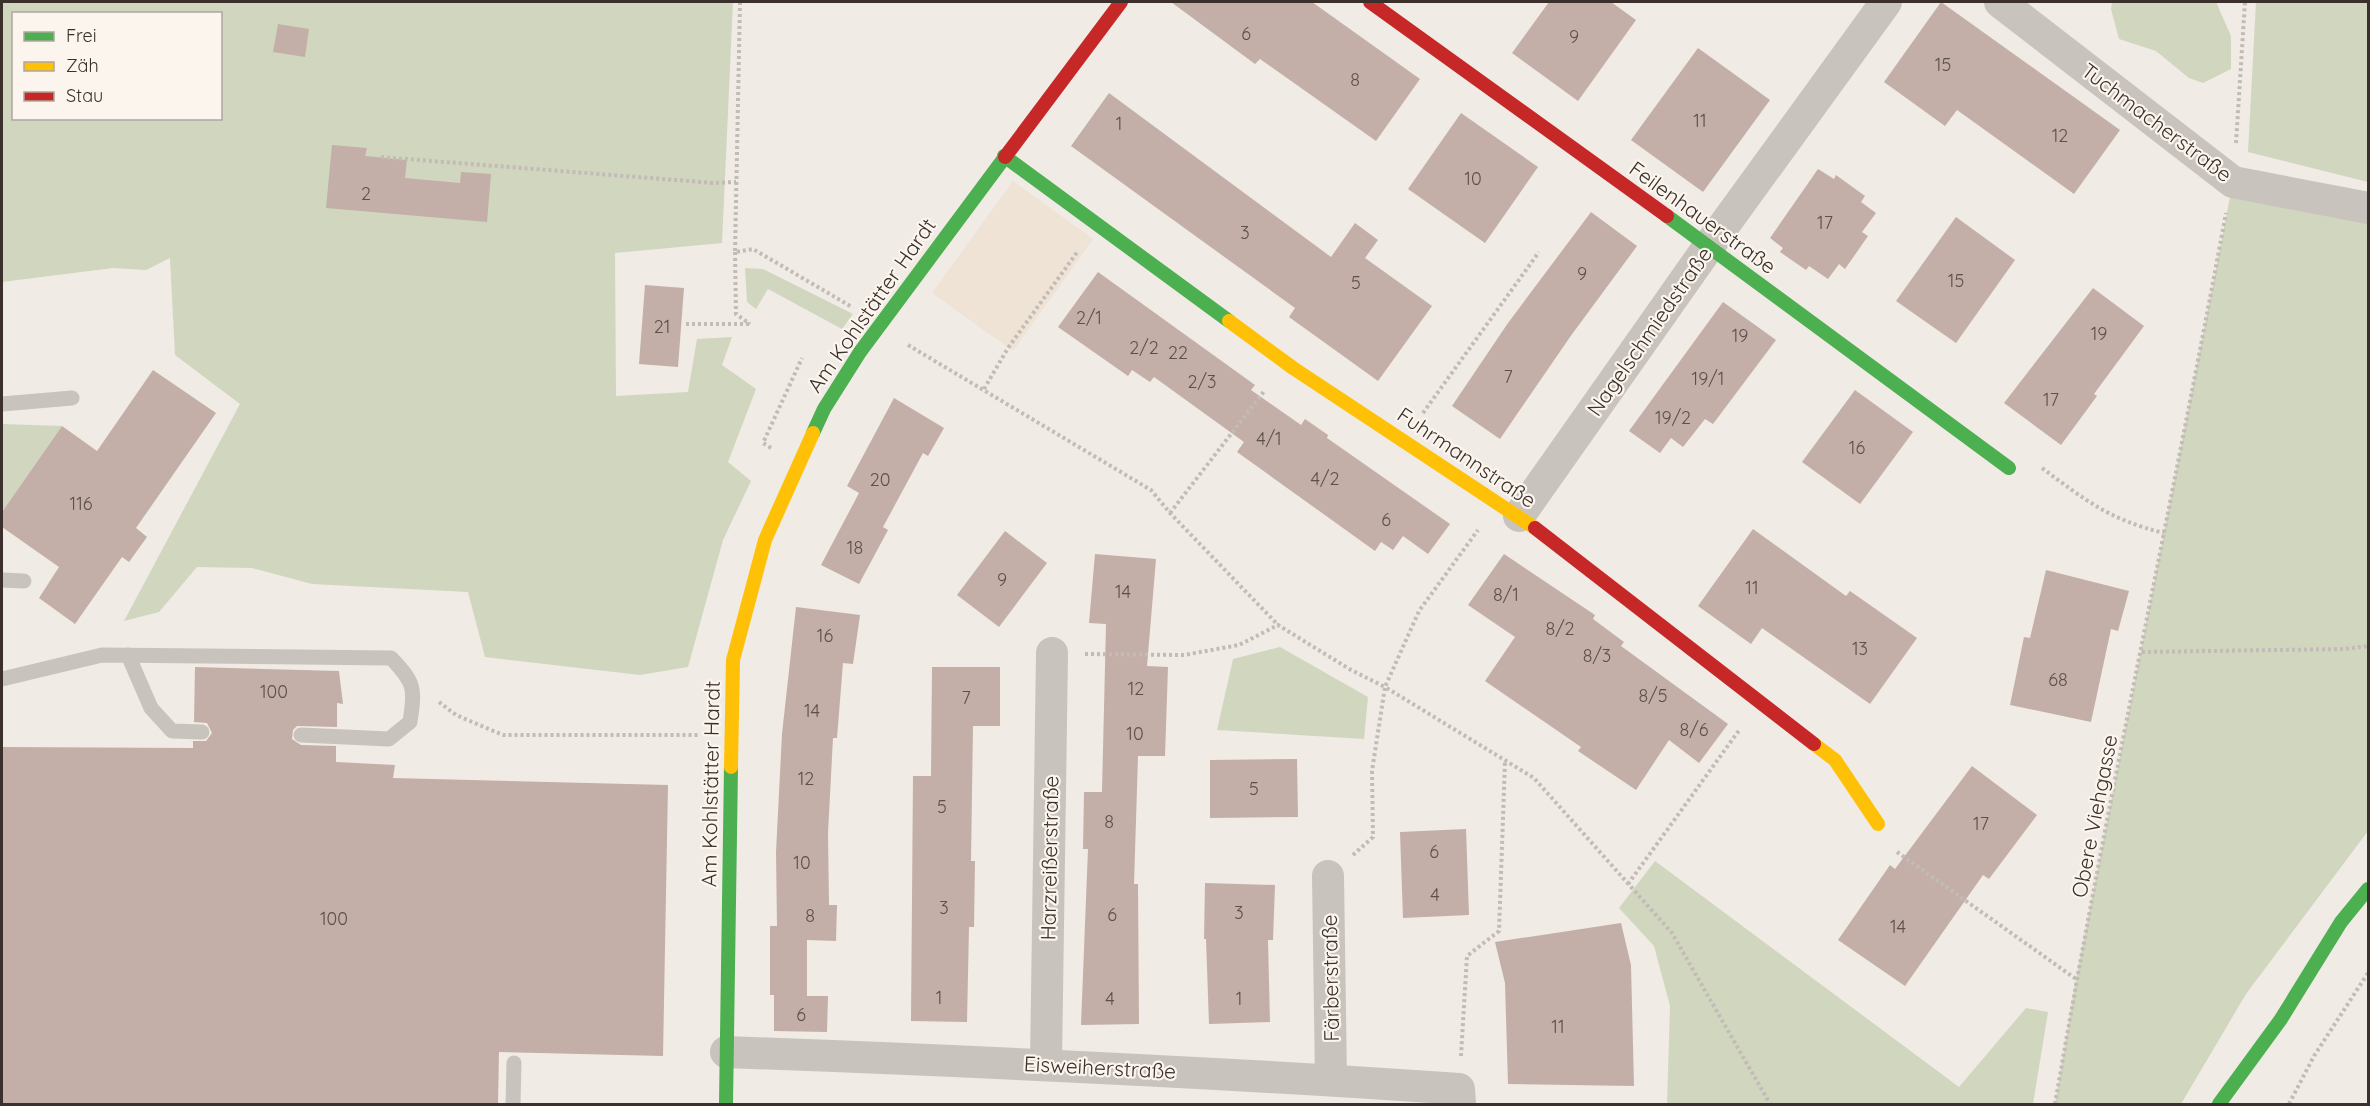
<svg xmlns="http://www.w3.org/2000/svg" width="2370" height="1106" viewBox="0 0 2370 1106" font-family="Quicksand,sans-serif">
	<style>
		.green { fill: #d1d6bf; fill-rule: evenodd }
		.plaza { fill: #eee3d5 }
		.building { fill: #c3afa7 }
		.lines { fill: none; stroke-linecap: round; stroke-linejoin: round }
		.path { stroke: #c2bbb6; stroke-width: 4; stroke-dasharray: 3 3; stroke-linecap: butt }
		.lane { stroke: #c9c3be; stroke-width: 15 }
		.street { stroke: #c9c3be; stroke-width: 32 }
		.fast { stroke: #4caf50; stroke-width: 14 }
		.slow { stroke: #ffc107; stroke-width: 14 }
		.jam { stroke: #c62828; stroke-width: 14 }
		.labels { text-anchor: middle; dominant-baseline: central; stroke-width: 4.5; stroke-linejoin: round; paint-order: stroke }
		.number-label { font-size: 18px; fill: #5d504a }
		.street-label { font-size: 21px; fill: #3b302b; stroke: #fbf5ee }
	</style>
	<rect width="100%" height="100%" fill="#f0ebe5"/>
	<g class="green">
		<path d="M2 2H733L722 243 615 253 616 396 688 392 697 339 732 337 722 365 756 389 728 462 751 481 723 540 688 667 640 675 485 657 468 592 312 584 252 568 197 567 159 612 124 621 240 404 175 355 170 258 146 270 113 268 2 282ZM14 14H220V118H14Z"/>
		<path d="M2112 2H2216L2231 36V69L2203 83 2189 78 2156 51 2119 39 2111 9Z"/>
		<path d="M2256 2H2368V182L2248 152Z"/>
		<path d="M2233 182 2368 208V831L2246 994 2181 1104H2055L2076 979Z"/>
		<path d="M745 268 763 269 853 314 842 329 768 289 756 309 747 302Z"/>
		<path d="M2 424 62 426 2 512Z"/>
		<path d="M1280 647 1368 697 1364 739 1217 730 1233 659Z"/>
		<path d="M1655 861 1959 1087 2026 1008 2048 1012 2033 1104H1667L1670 1006 1654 946 1619 908Z"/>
	</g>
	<path class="plaza" d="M1013 181 1093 239 1013 351 932 293Z"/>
	<g class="building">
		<path d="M1171 2H1312L1420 79 1376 141 1260 59 1255 64Z"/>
		<path d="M1549 2H1611L1636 20 1578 101 1512 53Z"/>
		<path d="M1941 2 2120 130 2074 194 1957 110 1945 126 1884 82Z"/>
		<path d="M278 24 309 29 305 57 273 52Z"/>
		<path d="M1698 48 1770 100 1703 192 1631 140Z"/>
		<path d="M1109 93 1331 257 1355 223 1378 240 1365 258 1432 306 1378 381 1289 317 1295 308 1071 146Z"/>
		<path d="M1461 113 1538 167 1485 243 1408 189Z"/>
		<path d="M332 145 367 148 365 156 407 160 405 178 460 183 461 172 491 174 487 222 326 208Z"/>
		<path d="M1818 169 1834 179 1836 175 1865 196 1861 202 1876 213 1862 232 1868 236 1845 269 1839 264 1828 279 1809 266 1806 270 1780 252 1783 248 1770 238Z"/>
		<path d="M1591 212 1637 246 1570 337 1500 439 1452 406 1508 323Z"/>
		<path d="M1956 217 2015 260 1956 343 1896 301Z"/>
		<path d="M1098 272 1255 385 1251 390 1301 425 1305 419 1328 435 1327 438 1450 524 1428 554 1403 536 1393 550 1381 542 1375 551 1237 452 1244 442 1154 377 1150 382 1132 370 1128 376 1058 327Z"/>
		<path d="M645 285 684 288 678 367 639 364Z"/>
		<path d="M2093 288 2144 326 2094 394 2097 396 2061 445 2004 403Z"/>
		<path d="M1723 302 1776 340 1713 424 1705 419 1683 447 1671 438 1660 453 1629 431Z"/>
		<path d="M153 370 216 413 136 528 147 537 129 562 122 557 75 624 39 598 59 567 2 527V512L62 426 97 451Z"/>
		<path d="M1855 390 1913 432 1860 504 1802 462Z"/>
		<path d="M894 398 944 428 928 456 923 453 883 527 888 530 859 584 821 565 859 493 847 486Z"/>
		<path d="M1753 529 1846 596 1850 591 1917 638 1870 704 1762 628 1751 644 1698 606Z"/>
		<path d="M1005 531 1047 563 999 627 957 595Z"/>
		<path d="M1095 554 1156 559 1147 666 1168 667 1165 756H1138L1134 884H1138L1139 1024 1081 1025 1088 849H1083L1084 792H1102L1106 624 1089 623Z"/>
		<path d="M1504 554 1595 615 1593 619 1624 642 1621 646 1728 724 1699 763 1669 740 1636 790 1578 751 1581 747 1485 681 1515 637 1468 605Z"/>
		<path d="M2046 570 2129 591 2118 631 2111 629 2091 722 2010 705 2024 637 2030 638Z"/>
		<path d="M796 607 860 615 853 664 843 663 837 738H833L828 833 829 905H837L836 941 807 940V996H828L827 1032 774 1031V995H770V926H777L776 852 782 734Z"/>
		<path d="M195 667 339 671 343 704 337 703V727L297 726 293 730 292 739 301 745 336 746V762L395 765 393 778 668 785 663 1056 499 1052 498 1104H2V747L193 748V741H206L212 733 207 723 194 722Z"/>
		<path d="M932 667H1000V726H973L971 861H975L974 927H969L967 1022 911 1021 913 776H931Z"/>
		<path d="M1297 759 1298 817 1210 818V760Z"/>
		<path d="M1972 766 2037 815 1989 879 1983 875 1905 986 1838 940 1890 865 1895 869Z"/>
		<path d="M1466 829 1469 915 1403 918 1400 832Z"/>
		<path d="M1205 883 1275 885 1273 940H1268L1270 1022 1209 1024 1206 939H1204Z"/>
		<path d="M1621 923 1631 965 1634 1086 1508 1084 1505 983 1495 942Z"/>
	</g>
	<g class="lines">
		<g class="path">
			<path d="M740 2 735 252 753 249 852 307"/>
			<path d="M2236 143 2245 2"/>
			<path d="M381 157 714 183 736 182"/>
			<path d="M735 252 736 314 750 324"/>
			<path d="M686 324H749"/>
			<path d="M908 345 1151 490 1170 513 1278 625"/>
			<path d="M984 389 1008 348 1078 251"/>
			<path d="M1423 413 1539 252"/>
			<path d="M771 448 763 443 802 358"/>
			<path d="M2042 468C2085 500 2110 520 2164 533"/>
			<path d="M1170 513 1265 390"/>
			<path d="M2142 652 2344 649 2368 646"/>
			<path d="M1085 654 1184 655 1239 645 1278 625 1351 670 1385 687 1419 611 1478 530"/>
			<path d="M439 702 456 715 503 735H699"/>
			<path d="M1897 852 2076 979"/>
			<path d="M1353 855 1373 837 1372 771 1385 687 1534 778 1672 933 1770 1104"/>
			<path d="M1628 884 1740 729"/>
			<path d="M1461 1056 1467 956 1499 931 1505 761"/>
			<path d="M2055 1104C2106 806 2171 510 2226 213"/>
			<path d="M2289 1104 2314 1056 2368 973"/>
		</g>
		<g class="lane">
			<path d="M2 404 72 398"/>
			<path d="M2 580 24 581"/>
			<path d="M128 655 151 708 172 731 202 732"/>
			<path d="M2 679 102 655 391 658C415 683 415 688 410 722L389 739 301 735"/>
			<path d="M513 1104 514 1063"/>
		</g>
		<g class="street">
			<path d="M2000 2 2233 182 2368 208"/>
			<path d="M1519 516 1709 246 1886 2"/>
			<path d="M1328 876 1331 1080"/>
			<path d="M726 1052C971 1061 1215 1072 1459 1089L1460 1104"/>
			<path d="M1046 1063 1052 653"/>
		</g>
		<g class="fast">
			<path d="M1004 156 1229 321"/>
			<path d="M1667 216 2009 468"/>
			<path d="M813 433 824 409 860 352 1005 157"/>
			<path d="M726 1104 731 767"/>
			<path d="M2219 1104 2281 1019 2341 922 2368 889"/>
		</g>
		<g class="slow">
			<path d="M1229 321 1293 368 1535 528"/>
			<path d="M1814 744 1835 760 1878 824"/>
			<path d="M731 767 733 660 765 540 813 433"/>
		</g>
		<g class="jam">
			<path d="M1370 2 1667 216"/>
			<path d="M1005 157 1121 2"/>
			<path d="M1535 528 1814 744"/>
		</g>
	</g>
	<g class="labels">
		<g class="number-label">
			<text x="1246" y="33">6</text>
			<text x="1574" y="36">9</text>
			<text x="1943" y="64">15</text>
			<text x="1355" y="79">8</text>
			<text x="1700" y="120">11</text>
			<text x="1119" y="123">1</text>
			<text x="2060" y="135">12</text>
			<text x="1473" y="178">10</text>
			<text x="366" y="193">2</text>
			<text x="1825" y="222">17</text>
			<text x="1245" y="232">3</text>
			<text x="1582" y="273">9</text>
			<text x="1956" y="280">15</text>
			<text x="1356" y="282">5</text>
			<text x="1089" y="317">2/1</text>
			<text x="662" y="326">21</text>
			<text x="2099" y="333">19</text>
			<text x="1740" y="335">19</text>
			<text x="1144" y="347">2/2</text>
			<text x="1178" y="352">22</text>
			<text x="1508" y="376">7</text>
			<text x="1708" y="378">19/1</text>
			<text x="1202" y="381">2/3</text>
			<text x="2051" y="399">17</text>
			<text x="1673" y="417">19/2</text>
			<text x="1269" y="438">4/1</text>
			<text x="1857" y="447">16</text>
			<text x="1325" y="478">4/2</text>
			<text x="880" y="479">20</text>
			<text x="81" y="503">116</text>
			<text x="1386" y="519">6</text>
			<text x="855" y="547">18</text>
			<text x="1002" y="579">9</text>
			<text x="1752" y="587">11</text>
			<text x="1123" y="591">14</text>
			<text x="1506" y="594">8/1</text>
			<text x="1560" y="628">8/2</text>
			<text x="825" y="635">16</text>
			<text x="1860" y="648">13</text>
			<text x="1597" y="655">8/3</text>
			<text x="2058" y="679">68</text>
			<text x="1136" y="688">12</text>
			<text x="274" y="691">100</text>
			<text x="1653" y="695">8/5</text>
			<text x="966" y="697">7</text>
			<text x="812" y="710">14</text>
			<text x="1694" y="729">8/6</text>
			<text x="1135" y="733">10</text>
			<text x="806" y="778">12</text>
			<text x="1254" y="788">5</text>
			<text x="942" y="806">5</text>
			<text x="1109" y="821">8</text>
			<text x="1981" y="823">17</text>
			<text x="1434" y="851">6</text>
			<text x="802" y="862">10</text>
			<text x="1435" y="894">4</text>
			<text x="944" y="907">3</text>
			<text x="1239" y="912">3</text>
			<text x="1112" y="914">6</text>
			<text x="810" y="915">8</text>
			<text x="334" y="918">100</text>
			<text x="1898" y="926">14</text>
			<text x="939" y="997">1</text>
			<text x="1110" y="998">4</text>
			<text x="1239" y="998">1</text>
			<text x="801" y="1014">6</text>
			<text x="1558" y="1026">11</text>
		</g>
		<g class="street-label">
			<text transform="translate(2157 122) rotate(37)">Tuchmacherstraße</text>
			<text transform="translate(1703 217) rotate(36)">Feilenhauerstraße</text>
			<text transform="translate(871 305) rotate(-55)">Am Kohlstätter Hardt</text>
			<text transform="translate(1649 331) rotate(-55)">Nagelschmiedstraße</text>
			<text transform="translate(1467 457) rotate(34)">Fuhrmannstraße</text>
			<text transform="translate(710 784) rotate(-89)">Am Kohlstätter Hardt</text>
			<text transform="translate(2094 816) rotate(-79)">Obere Viehgasse</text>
			<text transform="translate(1049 858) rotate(-89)">Harzreißerstraße</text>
			<text transform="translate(1330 978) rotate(-91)">Färberstraße</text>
			<text transform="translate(1100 1067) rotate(3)">Eisweiherstraße</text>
		</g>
	</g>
	<rect width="2370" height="1106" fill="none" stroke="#3b302b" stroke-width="6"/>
	<rect x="12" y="12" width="210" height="108" fill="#fbf5ee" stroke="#aea6a0" stroke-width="1.5"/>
	<rect x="24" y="32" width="30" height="9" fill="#4caf50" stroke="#aea6a0" stroke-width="1.5"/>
	<text x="66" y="42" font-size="18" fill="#3b302b">Frei</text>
	<rect x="24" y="62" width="30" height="9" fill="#ffc107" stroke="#aea6a0" stroke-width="1.5"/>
	<text x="66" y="72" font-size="18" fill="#3b302b">Zäh</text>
	<rect x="24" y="92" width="30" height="9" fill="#c62828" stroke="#aea6a0" stroke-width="1.5"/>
	<text x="66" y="102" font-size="18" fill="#3b302b">Stau</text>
</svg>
